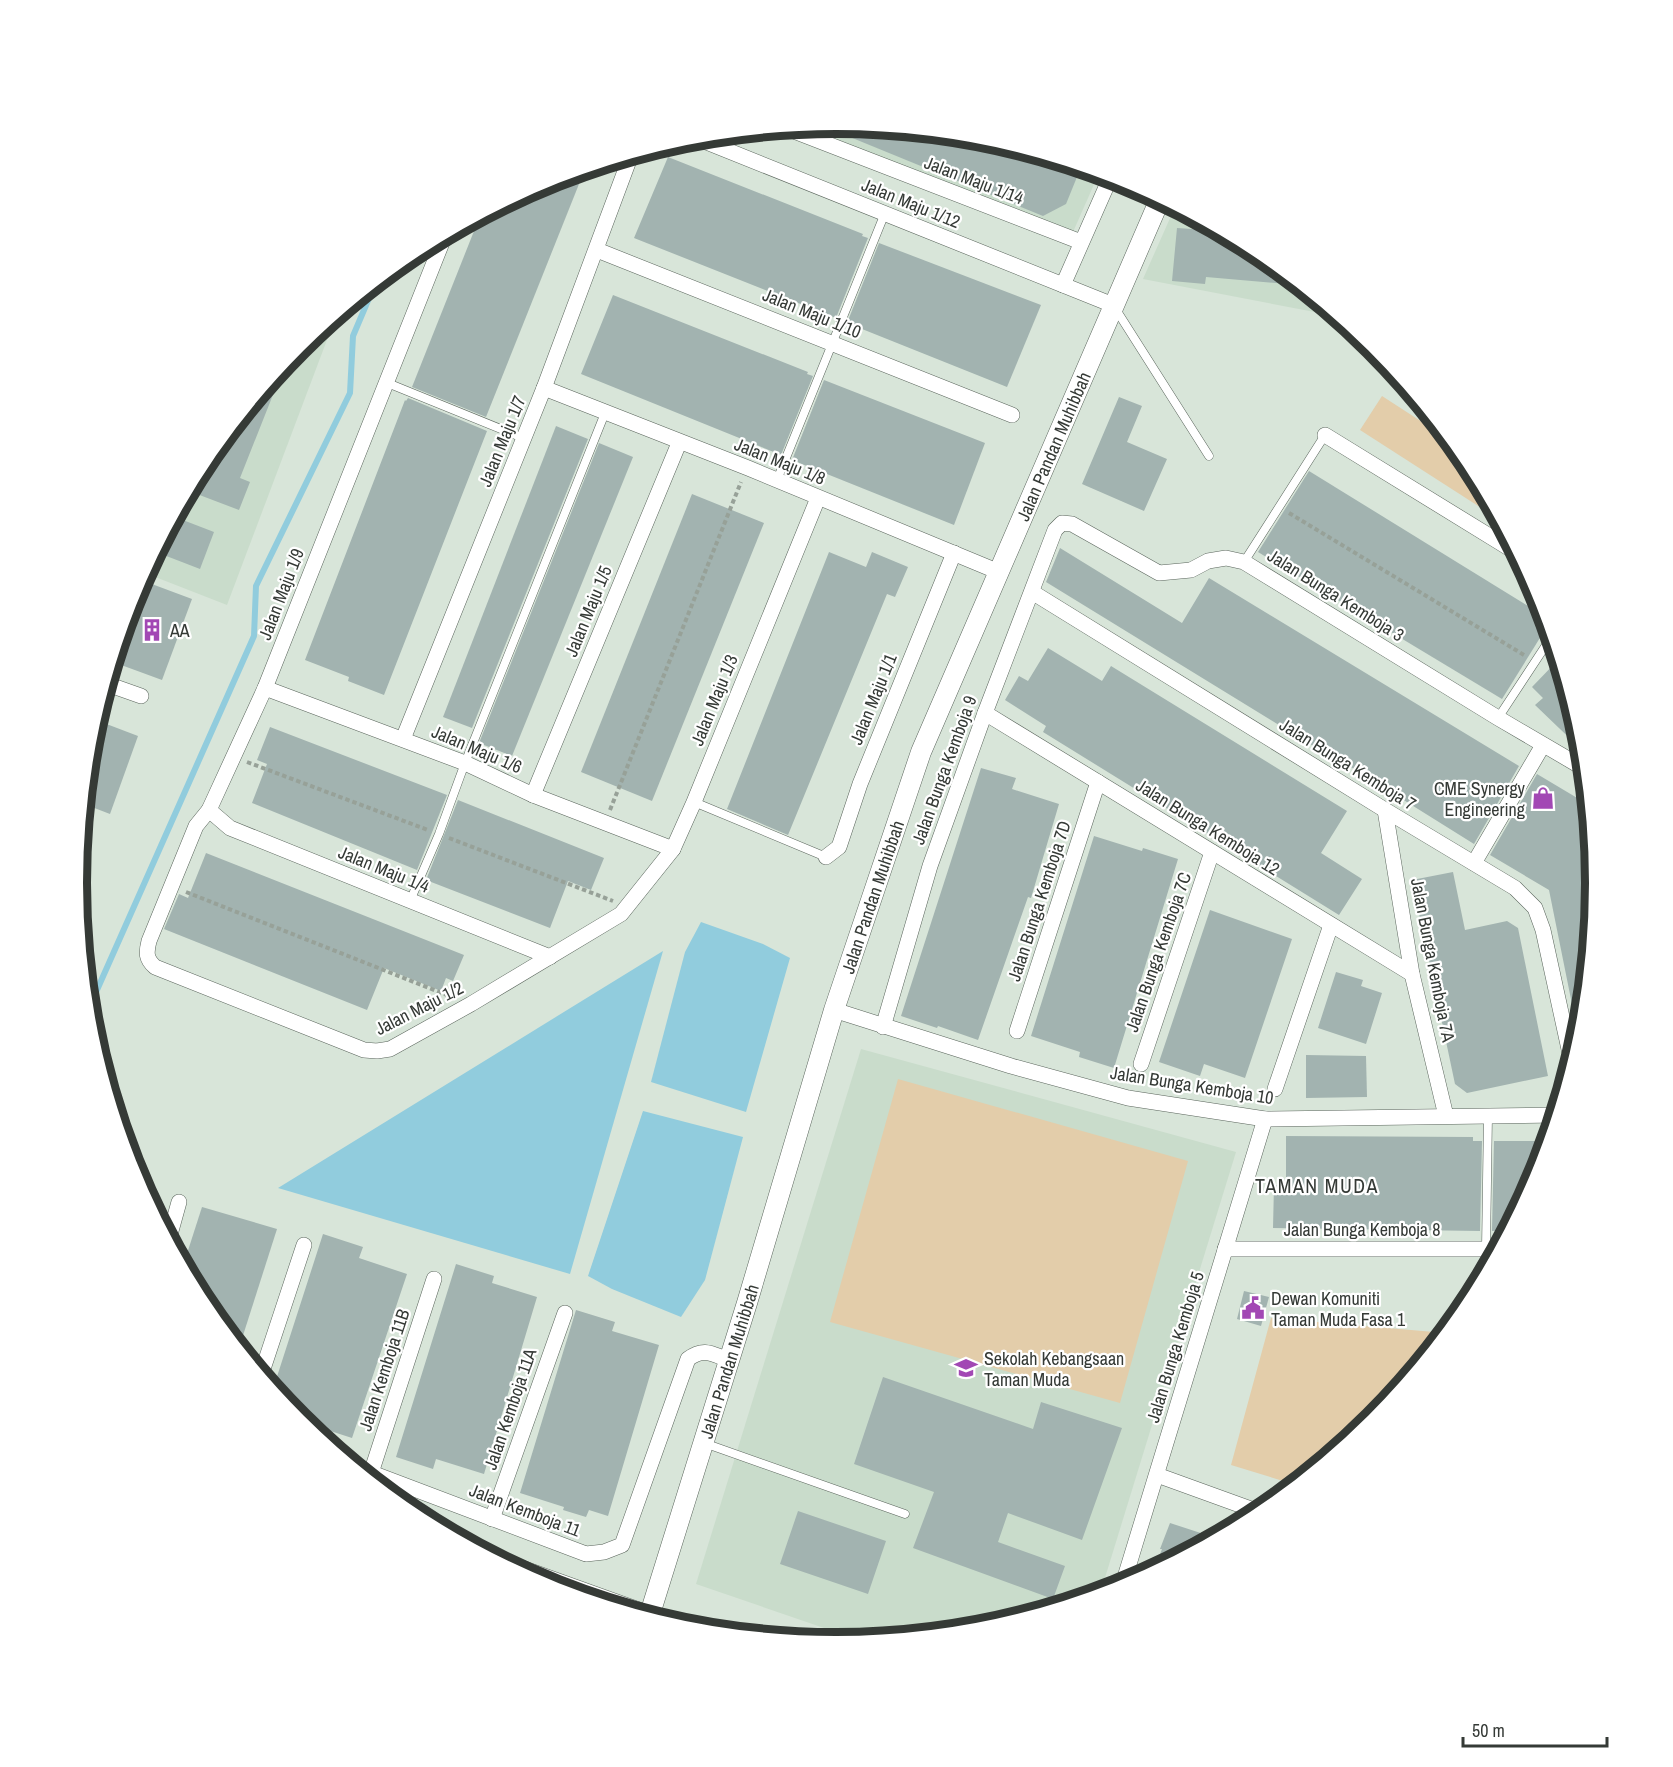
<svg xmlns="http://www.w3.org/2000/svg" width="1673" height="1767" viewBox="0 0 1673 1767" font-family="'Archivo Narrow',sans-serif">
	<style>
		.built { fill: #c9dccb }
		.green { fill: #e3cdaa }
		.water { fill: #91ccdd }
		.lines { fill: none; stroke-linecap: round; stroke-linejoin: round }
		.stream { stroke: #91ccdd; stroke-width: 6 }
		.building { fill: #a2b3b0 }
		.service-casing { stroke: #5a655c; stroke-width: 9 }
		.minor-casing { stroke: #5a655c; stroke-width: 16 }
		.tertiary-casing { stroke: #5a655c; stroke-width: 21 }
		.path { stroke: #97a198; stroke-width: 4; stroke-dasharray: 4.5 3; stroke-linecap: butt }
		.service { stroke: #fff; stroke-width: 8 }
		.minor { stroke: #fff; stroke-width: 15 }
		.tertiary { stroke: #fff; stroke-width: 20 }
		.labels { text-anchor: middle; dominant-baseline: central; stroke-width: 4.5; stroke-linejoin: round; paint-order: stroke }
		.street-label { font-size: 18px; fill: #353a36; stroke: #fff }
		.poi-label { font-size: 18px; fill: #353a36; stroke: #fff; text-anchor: start }
		.neighbourhood-label { font-size: 20px; letter-spacing: 1.5px; fill: #353a36; stroke: #fff }
		.rim { fill: none; stroke: #353a36; stroke-width: 8 }
	</style>
	<rect width="100%" height="100%" fill="#d8e5d9"/>
	<g class="built">
		<path d="M837 124 985 138 1099 173 1073 232 805 127Z"/>
		<path d="M1175 207 1259 252 1360 335 1325 314 1143 279Z"/>
		<path d="M336 316 227 605 145 573 205 461 299 346Z"/>
		<path d="M861 1049 1236 1152 1100 1594 984 1629 862 1641 696 1584Z"/>
	</g>
	<g class="green">
		<path d="M1382 396 1453 442 1469 462 1500 520 1360 430Z"/>
		<path d="M898 1079 1188 1161 1120 1403 830 1322Z"/>
		<path d="M1271 1318 1446 1333 1374 1421 1296 1485 1231 1465Z"/>
	</g>
	<g class="water">
		<path d="M701 922 763 944 790 958 746 1112 651 1082 685 952Z"/>
		<path d="M663 951 570 1274 278 1188Z"/>
		<path d="M643 1111 743 1137 705 1280 681 1317 612 1289 588 1276Z"/>
	</g>
	<g class="lines">
		<path class="stream" d="M89 1008 254 636 256 586 350 393 353 336 375 284"/>
	</g>
	<g class="building">
		<path d="M837 124 985 138 1030 152 1079 172 1066 204 1043 216 823 126Z"/>
		<path d="M668 157 863 234 862 236 868 238 836 318 634 238Z"/>
		<path d="M585 169 486 417 412 387 480 216 546 181Z"/>
		<path d="M1177 228 1221 231 1259 252 1299 285 1206 277 1205 284 1172 281Z"/>
		<path d="M879 243 1041 305 1007 387 847 323Z"/>
		<path d="M613 295 808 372 807 374 813 376 781 455 581 374Z"/>
		<path d="M279 370 282 372 240 478 250 482 239 510 189 491 205 461Z"/>
		<path d="M824 380 985 443 954 525 792 460Z"/>
		<path d="M1119 397 1142 406 1127 442 1167 459 1144 511 1082 484Z"/>
		<path d="M408 398 487 431 384 695 348 681 349 677 305 660 405 400 406 401Z"/>
		<path d="M556 426 588 439 472 728 443 717Z"/>
		<path d="M599 443 633 457 512 756 479 743Z"/>
		<path d="M1309 471 1546 617 1548 625 1502 699 1258 552Z"/>
		<path d="M692 494 764 523 652 801 581 772Z"/>
		<path d="M175 517 214 532 200 569 156 552Z"/>
		<path d="M1060 548 1182 623 1209 578 1519 766 1474 844 1314 744 1313 746 1046 582Z"/>
		<path d="M829 552 866 567 872 552 908 567 895 597 887 594 788 835 727 809Z"/>
		<path d="M141 580 192 599 162 680 113 662 134 592Z"/>
		<path d="M1048 648 1102 681 1111 666 1347 811 1321 853 1362 879 1339 915 1043 732 1046 726 1005 700 1019 676 1028 681Z"/>
		<path d="M1559 659 1582 736 1584 752 1535 705 1543 698 1532 687Z"/>
		<path d="M96 720 138 736 110 814 84 804 91 735Z"/>
		<path d="M270 727 447 795 417 870 252 803 267 764 257 760Z"/>
		<path d="M981 768 1016 778 1012 789 1059 804 1031 898 1028 897 978 1040 938 1026 937 1028 901 1016Z"/>
		<path d="M1537 774 1589 805 1596 884 1581 1034H1578L1549 890 1490 855Z"/>
		<path d="M458 800 604 858 591 890 568 881 550 928 426 880Z"/>
		<path d="M1094 836 1142 851 1143 848 1178 859 1114 1068 1079 1057 1080 1052 1031 1036Z"/>
		<path d="M206 853 464 955 453 981 446 978 441 991 384 968 367 1010 164 929 179 894 188 898Z"/>
		<path d="M1453 872 1465 930 1507 921 1518 928 1548 1076 1467 1093 1455 1084 1412 880Z"/>
		<path d="M1210 910 1292 939 1245 1078 1204 1064 1200 1076 1159 1062Z"/>
		<path d="M1336 972 1363 980 1361 986 1382 993 1366 1044 1318 1028Z"/>
		<path d="M1306 1055 1366 1056 1367 1097 1306 1098Z"/>
		<path d="M1286 1136 1473 1137V1141H1482L1480 1231 1273 1228 1274 1185H1286Z"/>
		<path d="M1494 1141H1549L1539 1175 1508 1231H1492Z"/>
		<path d="M202 1207 277 1229 239 1348 204 1305 183 1266Z"/>
		<path d="M323 1234 363 1247 359 1258 407 1274 352 1438 312 1425 313 1422 295 1416 273 1389Z"/>
		<path d="M456 1264 494 1276 492 1283 537 1297 484 1474 436 1459 433 1469 396 1457Z"/>
		<path d="M1244 1291 1269 1297 1261 1326 1237 1319Z"/>
		<path d="M576 1310 615 1322 612 1331 659 1345 608 1516 589 1510 586 1517 563 1510 564 1507 520 1493Z"/>
		<path d="M883 1377 1033 1429 1041 1402 1122 1428 1082 1540 1008 1513 998 1542 1065 1566 1053 1599 913 1548 934 1492 854 1464Z"/>
		<path d="M798 1511 886 1541 868 1594 780 1564Z"/>
		<path d="M1170 1523 1216 1538 1154 1571 1162 1549H1160Z"/>
	</g>
	<g class="lines">
		<g class="service-casing">
			<g id="service">
				<path d="M1115 308 1209 456"/>
				<path d="M385 382 523 438"/>
				<path d="M777 480 885 213"/>
				<path d="M1244 562 1325 435"/>
				<path d="M1498 718 1552 636"/>
				<path d="M694 802 826 857"/>
				<path d="M410 901 439 834 465 763 605 413"/>
				<path d="M1486 1248 1488 1115"/>
				<path d="M704 1443 905 1514"/>
			</g>
		</g>
		<g class="minor-casing">
			<g id="minor">
				<path d="M786 128 1081 242"/>
				<path d="M694 137 1113 305"/>
				<path d="M445 235 265 688 209 810 196 826 149 941C146 953 146 959 155 967L364 1050 377 1051 390 1049 471 1004 621 914 673 849 694 802 818 498"/>
				<path d="M597 250 1012 415"/>
				<path d="M1063 285 1111 176"/>
				<path d="M544 388 748 468 999 572"/>
				<path d="M1325 435 1517 553"/>
				<path d="M1032 592 1385 810 1515 888 1535 908 1543 930 1572 1063"/>
				<path d="M107 684 141 696"/>
				<path d="M265 688 465 763 533 795 673 849"/>
				<path d="M985 713 1412 974"/>
				<path d="M403 739 544 388 631 155"/>
				<path d="M533 795 679 443"/>
				<path d="M209 810 230 828 550 957"/>
				<path d="M1385 810 1412 974 1446 1116"/>
				<path d="M79 855 81 839"/>
				<path d="M826 857 839 847 860 784 954 553"/>
				<path d="M1474 863 1543 745"/>
				<path d="M834 1010 1011 1066 1128 1098 1265 1119 1557 1115"/>
				<path d="M883 1027 930 866 985 713 1055 530 1062 523 1072 524 1159 573 1191 570 1208 561 1226 558 1244 562 1498 718 1585 769"/>
				<path d="M1017 1031 1098 782"/>
				<path d="M1141 1064 1212 852"/>
				<path d="M1275 1089 1331 925"/>
				<path d="M169 1238 179 1202"/>
				<path d="M1225 1249H1499"/>
				<path d="M261 1375 304 1245"/>
				<path d="M356 1467 586 1554 604 1552 622 1545 688 1359C704 1347 712 1354 729 1360"/>
				<path d="M371 1473 434 1279"/>
				<path d="M1157 1475 1262 1513"/>
				<path d="M492 1519 565 1313"/>
				<path d="M1122 1587 1265 1119"/>
			</g>
		</g>
		<g class="tertiary-casing">
			<g id="tertiary">
				<path d="M506 1565 651 1617"/>
				<path id="s1" d="M649 1617 747 1303 834 1010 921 752 1160 199"/>
			</g>
		</g>
		<g class="path">
			<path d="M1289 513 1524 655"/>
			<path d="M247 762 428 830"/>
			<path d="M610 810 741 482"/>
			<path d="M449 838 613 901"/>
			<path d="M186 892 452 997"/>
		</g>
		<use href="#service" class="service"/>
		<use href="#minor" class="minor"/>
		<use href="#tertiary" class="tertiary"/>
	</g>
	<defs>
		<g id="building-bare" transform="scale(1.8)"><path d="M-4-6H4V6H1V3H-1V6H-4ZM-2.5-4.3h1.7v1.8h-1.7ZM.8-4.3h1.7v1.8H.8ZM-2.5-1h1.7V.8h-1.7ZM.8-1h1.7V.8H.8Z" fill="#a248b4" stroke="#fff" stroke-width="2.5" paint-order="stroke"/></g>
		<g id="shop-bare" transform="scale(1.8)"><path d="M-5-2.5h2.3a2.7 3.5 0 0 1 5.4 0H5L5.5 6h-11ZM-1.5-2.5h3a1.5 2.3 0 0 0-3 0Z" fill="#a248b4" stroke="#fff" stroke-width="2.5" paint-order="stroke"/></g>
		<g id="civic-bare" transform="scale(1.8)"><path d="M-.6-6.5H3V-4.5H.6V-3L4-1V1h2V6H-6V1h2V-1L-.6-3ZM-1.2 2.5V6h2.4V2.5Z" fill="#a248b4" stroke="#fff" stroke-width="2.5" paint-order="stroke"/></g>
		<g id="school-bare" transform="scale(1.8)"><path d="M0-5L7-2L0 1L-7-2ZM-4 1L0 2.5L4 1V4Q0 6-4 4Z" fill="#a248b4" stroke="#fff" stroke-width="2.5" paint-order="stroke"/></g>
	</defs>
	<g fill-rule="evenodd">
		<use href="#building-bare" x="152" y="630"/>
		<use href="#shop-bare" x="1543" y="798"/>
		<use href="#civic-bare" x="1253" y="1308"/>
		<use href="#school-bare" x="966" y="1368"/>
	</g>
	<g class="labels">
		<g class="street-label">
			<text transform="translate(974 180) rotate(21)">Jalan Maju 1/14</text>
			<text transform="translate(911 203) rotate(22)">Jalan Maju 1/12</text>
			<text transform="translate(812 313) rotate(22)">Jalan Maju 1/10</text>
			<text transform="translate(502 441) rotate(-68)">Jalan Maju 1/7</text>
			<text stroke="none"><textPath href="#s1" startOffset="1240">Jalan Pandan Muhibbah</textPath></text>
			<text transform="translate(780 461) rotate(22)">Jalan Maju 1/8</text>
			<text transform="translate(281 594) rotate(-69)">Jalan Maju 1/9</text>
			<text transform="translate(1336 595) rotate(32)">Jalan Bunga Kemboja 3</text>
			<text transform="translate(588 611) rotate(-68)">Jalan Maju 1/5</text>
			<text transform="translate(873 699) rotate(-68)">Jalan Maju 1/1</text>
			<text transform="translate(714 700) rotate(-68)">Jalan Maju 1/3</text>
			<text transform="translate(477 749) rotate(23)">Jalan Maju 1/6</text>
			<text transform="translate(1348 764) rotate(32)">Jalan Bunga Kemboja 7</text>
			<text transform="translate(944 770) rotate(-70)">Jalan Bunga Kemboja 9</text>
			<text transform="translate(1208 827) rotate(32)">Jalan Bunga Kemboja 12</text>
			<text transform="translate(384 869) rotate(22)">Jalan Maju 1/4</text>
			<text stroke="none"><textPath href="#s1" startOffset="754">Jalan Pandan Muhibbah</textPath></text>
			<text transform="translate(1039 901) rotate(-72)">Jalan Bunga Kemboja 7D</text>
			<text transform="translate(1158 952) rotate(-71)">Jalan Bunga Kemboja 7C</text>
			<text transform="translate(1433 960) rotate(79)">Jalan Bunga Kemboja 7A</text>
			<text transform="translate(419 1008) rotate(-27)">Jalan Maju 1/2</text>
			<text transform="translate(1192 1085) rotate(9)">Jalan Bunga Kemboja 10</text>
			<text x="1362" y="1229">Jalan Bunga Kemboja 8</text>
			<text transform="translate(1175 1347) rotate(-73)">Jalan Bunga Kemboja 5</text>
			<text stroke="none"><textPath href="#s1" startOffset="268">Jalan Pandan Muhibbah</textPath></text>
			<text transform="translate(384 1370) rotate(-72)">Jalan Kemboja 11B</text>
			<text transform="translate(510 1409) rotate(-71)">Jalan Kemboja 11A</text>
			<text transform="translate(525 1510) rotate(21)">Jalan Kemboja 11</text>
		</g>
		<g class="poi-label">
			<text x="170" y="630">AA</text>
			<text x="1525" y="788" text-anchor="end">CME Synergy<tspan x="1525" dy="21">Engineering</tspan></text>
			<text x="1271" y="1298">Dewan Komuniti<tspan x="1271" dy="21">Taman Muda Fasa 1</tspan></text>
			<text x="984" y="1358">Sekolah Kebangsaan<tspan x="984" dy="21">Taman Muda</tspan></text>
		</g>
		<g class="neighbourhood-label">
			<text x="1317" y="1185">TAMAN MUDA</text>
		</g>
	</g>
	<path d="M0 0H1673V1767H0ZM87 883a749 749 0 1 1 1498 0a749 749 0 1 1-1498 0Z" fill="#fff" fill-rule="evenodd"/>
	<path class="rim" d="M87 883a749 749 0 1 1 1498 0a749 749 0 1 1-1498 0Z"/>
	<path d="M1463 1737v9h144v-9" fill="none" stroke="#353a36" stroke-width="3"/>
	<text x="1472" y="1737" font-size="18" fill="#353a36" stroke="#ffffff" stroke-width="4.5" paint-order="stroke">50 m</text>
</svg>
